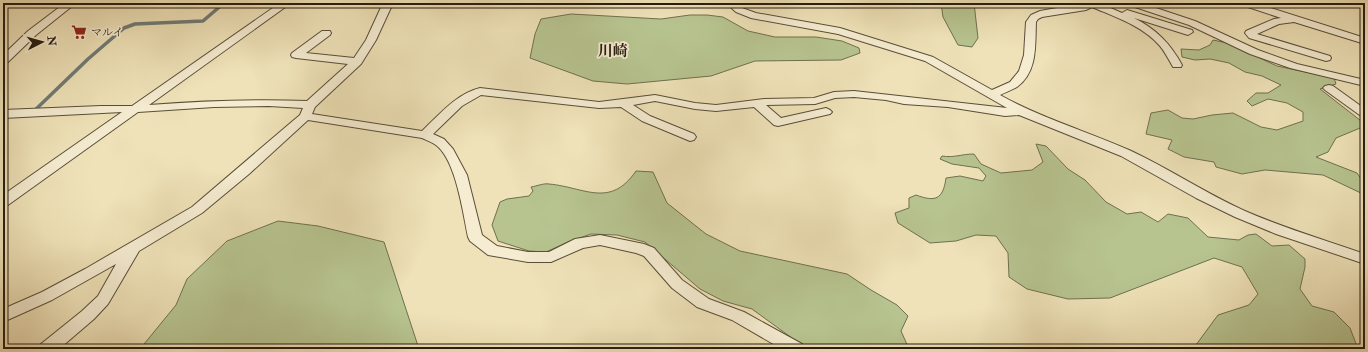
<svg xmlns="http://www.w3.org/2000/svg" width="1368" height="352" viewBox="0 0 1368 352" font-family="'IM FELL Double Pica','Noto Serif JP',serif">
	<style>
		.green { fill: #b7c490; stroke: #6f704f }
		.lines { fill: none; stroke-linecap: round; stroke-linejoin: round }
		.stream { stroke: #707b76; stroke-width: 3.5 }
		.street-casing { stroke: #594e38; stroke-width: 2 }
		.street { fill: #f5ecd1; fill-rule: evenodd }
		.labels { text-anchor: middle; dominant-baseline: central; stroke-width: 3.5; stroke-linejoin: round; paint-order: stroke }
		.far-poi-label { font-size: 11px; fill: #271c0e; stroke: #f5ecd1; text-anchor: start }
		.quarter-label { font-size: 15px; font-weight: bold; fill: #271c0e; stroke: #f5ecd1 }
	</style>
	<rect width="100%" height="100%" fill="#efe2b8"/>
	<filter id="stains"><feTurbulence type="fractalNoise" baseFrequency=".005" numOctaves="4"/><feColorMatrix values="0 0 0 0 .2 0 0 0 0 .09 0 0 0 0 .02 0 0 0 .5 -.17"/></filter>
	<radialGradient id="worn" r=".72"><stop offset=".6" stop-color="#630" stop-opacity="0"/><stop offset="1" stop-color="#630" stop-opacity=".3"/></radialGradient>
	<g class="green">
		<path d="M941 3H974L978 38 972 47 958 45 943 17Z"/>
		<path d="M571 14 661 19 690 15H707L723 17 748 31 775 37H816L842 41 859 48 860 53 841 60 755 61 711 76 627 84 593 81 530 58 535 34 541 19Z"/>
		<path d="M1213 40 1227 43 1277 66 1334 78 1336 84 1320 89 1365 124V126L1336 138 1328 152 1316 157 1357 173 1365 184V195L1323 175 1265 170 1242 174 1216 167 1214 162 1184 157 1168 149 1172 140 1146 134 1151 113 1168 110 1182 118 1193 119 1212 115 1233 113 1261 127 1277 130 1303 121V112L1287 103 1268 99 1252 106 1247 101 1256 93H1268L1281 85 1262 76 1245 72 1229 63 1210 59 1195 60 1182 57 1181 49 1199 50 1210 45Z"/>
		<path d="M1036 144 1046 146 1068 169 1085 180 1106 202 1127 214 1141 212 1158 222 1168 214 1188 218 1208 237 1239 240 1248 235 1256 234 1272 246 1289 245 1305 259V267L1300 289 1312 306 1334 312 1350 328 1358 349H1193L1218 315 1249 305 1258 294 1242 267 1214 258 1110 298 1068 299 1027 289 1009 277 1008 253 996 236 976 235 956 241 930 243 898 223 895 213 909 208V198L916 195C935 202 943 200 946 178L960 176 983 181 986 176 979 168 952 164 940 159 942 156C955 158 961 154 974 154L981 164 1001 173 1032 170 1043 162Z"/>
		<path d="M636 171 653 172 667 203 706 234 740 251 847 274 871 290 897 305 908 316 901 331 909 349H807L752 309 723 301 700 289 645 242 617 235 591 234 568 242 546 252 529 251 498 241 492 225 500 202 507 199 529 196 533 191 531 187C537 186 544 183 549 184 584 187 610 209 636 171Z"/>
		<path d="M278 221 318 226 384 242 419 349H140L176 305 187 279 227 241Z"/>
	</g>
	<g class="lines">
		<path class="stream" d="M33 112 88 59 124 28 135 24 203 21 224 3"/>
		<g class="street-casing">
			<g id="street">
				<path d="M65 3H76L36 35 7 63 3 64V55L28 31Z"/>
				<path d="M280 3H291L149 105C202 101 254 99 307 101L348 64 296 58 292 57 291 55 292 53 322 31H330L331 33 330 35 306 53 354 58 366 40 383 3H393L376 40 361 64 315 107 312 114 422 131C439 115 456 94 480 88L599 102 655 95 695 103 716 105 764 99 814 98 834 92 854 91 1007 108 925 61 838 34 751 18 736 12 726 3H737L742 8 756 13 840 28 933 57 992 90 1010 82 1019 71 1024 55 1026 22 1031 15 1040 11 1085 3H1099L1122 13 1127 10 1192 30 1193 32 1188 35 1134 18C1156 29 1170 43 1182 65L1181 67H1173C1169 60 1165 52 1160 46 1143 26 1115 17 1092 7L1086 10 1042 17 1038 19 1036 22C1035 44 1038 72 1017 87 1012 90 1006 92 1000 95 1041 118 1086 131 1129 150 1168 168 1205 193 1245 211 1284 228 1325 240 1365 254V264L1276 234 1235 217 1196 198 1121 156 1019 115 1005 116 948 107 904 104 886 100 854 97 835 98 815 104 766 105 781 118 826 108 830 110 832 112 830 114 778 126 774 125 754 107 716 111 695 109 655 101 633 105 650 116 694 134 696 137 694 140 690 141 642 121 621 107 599 108 481 95 462 106 433 134 444 139 453 149 467 175 482 235 497 246 528 252H549L575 239 600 235 644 244 654 248 682 280 709 299 744 312 802 344 804 349H782L732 320 697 307 672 288 644 256 636 253 600 245 583 248 551 262H528L488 255 470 241 468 237C463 213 456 160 436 145 432 142 426 140 422 138L308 120 249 174 202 213 139 251 108 304 94 319 59 349H39L41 344 82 311 98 296 116 264 52 300 3 322V309L42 292 85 269 192 207 294 120 300 115 303 108 269 106 214 107 138 112 8 205 3 207V195L122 112 3 118V110L101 106H132Z"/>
				<path d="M1127 3H1141L1195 21 1258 50 1297 64 1365 80V86L1290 68 1250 54 1189 25 1129 5Z"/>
				<path d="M1240 3H1255L1365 38V44L1294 22 1279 24 1257 34 1330 56 1331 58 1330 60 1326 61 1249 38 1245 33 1246 31 1274 19 1281 18 1242 5Z"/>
				<path d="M1329 85 1333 86 1365 109V118L1361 116 1325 90 1323 88 1325 86Z"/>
			</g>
		</g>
		<use href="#street" class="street"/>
	</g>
	<defs>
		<g id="supermarket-bare" transform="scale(1.2)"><path d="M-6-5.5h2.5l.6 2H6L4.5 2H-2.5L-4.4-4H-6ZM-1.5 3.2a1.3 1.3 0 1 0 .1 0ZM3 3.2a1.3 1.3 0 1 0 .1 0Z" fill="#8f2418" stroke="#f5ecd1" stroke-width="2.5" paint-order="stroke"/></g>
	</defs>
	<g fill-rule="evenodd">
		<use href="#supermarket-bare" x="79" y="32"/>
	</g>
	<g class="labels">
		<g class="far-poi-label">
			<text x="91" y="32">マルイ</text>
		</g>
		<g class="quarter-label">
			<text x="613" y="51">川崎</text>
		</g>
	</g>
	<rect width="1368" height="352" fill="none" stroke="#efe2b8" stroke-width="16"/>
	<rect x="4" y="4" width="1360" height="344" fill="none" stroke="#271c0e" stroke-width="2"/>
	<rect x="8" y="8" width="1352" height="336" fill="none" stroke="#271c0e"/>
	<g transform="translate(42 42) rotate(84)" stroke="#f5ecd1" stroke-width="3" paint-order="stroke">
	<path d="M0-3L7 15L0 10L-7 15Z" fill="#271c0e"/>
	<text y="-6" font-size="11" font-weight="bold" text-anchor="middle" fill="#271c0e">N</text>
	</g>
	<rect width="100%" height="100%" filter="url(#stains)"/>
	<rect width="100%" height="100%" fill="url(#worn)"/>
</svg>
